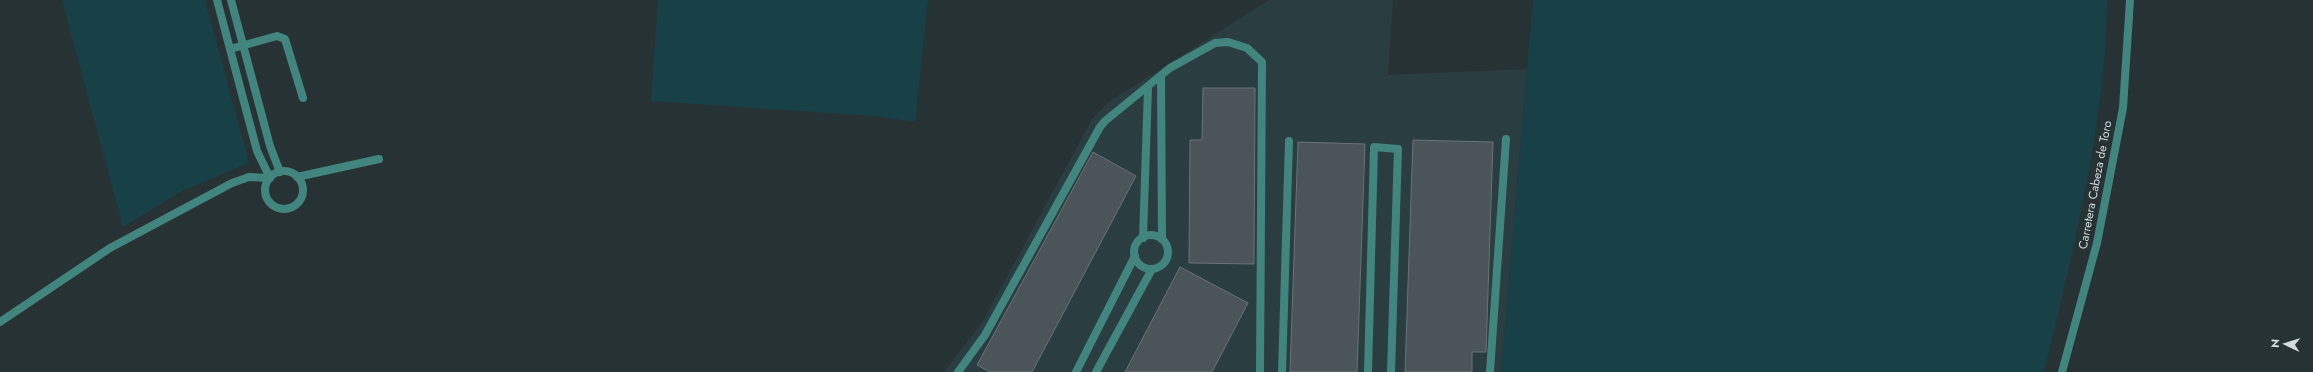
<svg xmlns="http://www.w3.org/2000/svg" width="2313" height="372" viewBox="0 0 2313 372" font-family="Jost,sans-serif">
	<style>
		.built { fill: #2a3d40 }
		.green { fill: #184147 }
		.building { fill: #4a5459; stroke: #697379 }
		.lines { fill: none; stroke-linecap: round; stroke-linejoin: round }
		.service { stroke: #42857e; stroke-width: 8 }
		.minor { stroke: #42857e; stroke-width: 8 }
		.tertiary { stroke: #42857e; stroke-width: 8 }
		.labels { text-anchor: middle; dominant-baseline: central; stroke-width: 3; stroke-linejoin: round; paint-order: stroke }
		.street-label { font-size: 12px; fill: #d4dbdc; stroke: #273234 }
	</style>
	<rect width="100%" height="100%" fill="#273234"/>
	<path class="built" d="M1269 0H1393L1388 75 1527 69 1501 372H944L983 321 1092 119 1110 101Z"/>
	<g class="green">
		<path d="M62 0H205L249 163 182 191 123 227Z"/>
		<path d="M658 0H928L915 122 875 116 651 101Z"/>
		<path d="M1533 0H2107C2106 24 2106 49 2103 73 2092 174 2068 273 2044 372H1501Z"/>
	</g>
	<g class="building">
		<path d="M1203 88H1255L1254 264 1189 263 1190 140H1202Z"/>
		<path d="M1413 140 1493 142 1486 352H1472V372H1405Z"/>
		<path d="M1298 142 1365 144 1357 372H1290Z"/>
		<path d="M1093 152 1136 176 1032 372H990L977 365Z"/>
		<path d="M1180 267 1248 303 1212 372H1125Z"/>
	</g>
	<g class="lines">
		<g class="service">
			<path d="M217 0 257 151 270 178"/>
			<path d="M231 0 270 146 280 172"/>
			<path d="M230 49 277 36 285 39 303 98"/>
			<path d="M1161 77 1162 239"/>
			<circle cx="284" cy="190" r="19"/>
			<path d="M297 177 379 159"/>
			<circle cx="1151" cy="252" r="17"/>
			<path d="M1143 238 1148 88"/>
			<path d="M958 372 985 335 1100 127 1105 121 1170 68 1215 43 1228 42 1247 48 1262 62 1260 372"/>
			<path d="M1076 372 1135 256"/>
			<path d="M1096 372 1152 269"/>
			<path d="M1282 372 1289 141"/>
			<path d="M1368 372 1374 147 1398 149 1391 372"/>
			<path d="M1490 372 1506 139"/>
		</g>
		<path class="minor" d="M0 322 110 248 232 183 249 177 270 178"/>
		<path class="tertiary" d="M2062 372 2097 243 2123 108 2130 0"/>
	</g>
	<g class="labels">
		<g class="street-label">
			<text transform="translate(2095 185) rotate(-79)">Carretera Cabeza de Toro</text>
		</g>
	</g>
	<g transform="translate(2285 344) rotate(274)" stroke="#273234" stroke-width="3" paint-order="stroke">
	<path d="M0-3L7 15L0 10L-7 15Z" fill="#d4dbdc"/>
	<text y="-6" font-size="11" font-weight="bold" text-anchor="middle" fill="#d4dbdc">N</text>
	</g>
</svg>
